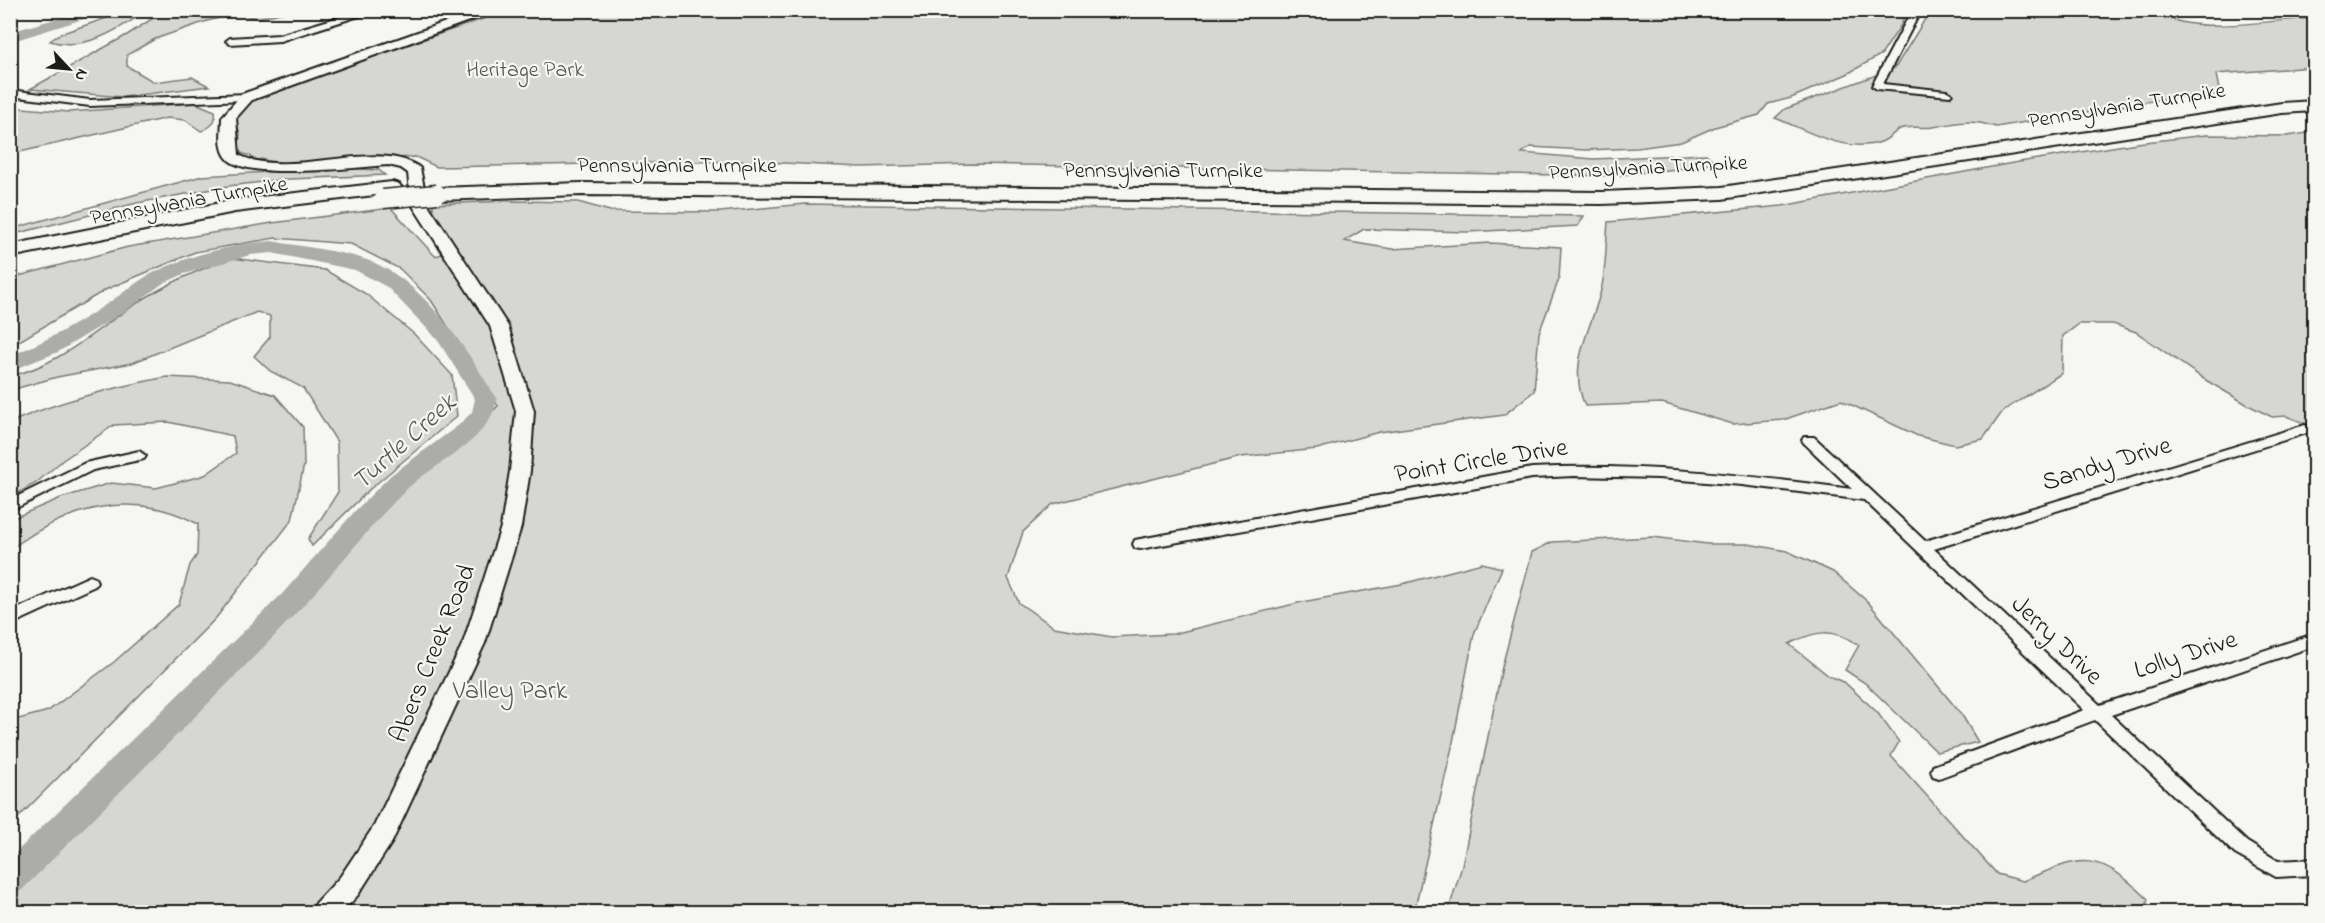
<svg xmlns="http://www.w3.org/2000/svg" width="2325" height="923" viewBox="0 0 2325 923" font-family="'Indie Flower',sans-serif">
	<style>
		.green { fill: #d6d6d2; stroke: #797977; stroke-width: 1.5 }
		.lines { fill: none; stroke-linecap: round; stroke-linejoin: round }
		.river { fill: #acaca9; fill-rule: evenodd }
		.street-casing { stroke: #1c1c1c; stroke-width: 4 }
		.secondary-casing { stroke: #1c1c1c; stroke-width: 4 }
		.highway-casing { stroke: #1c1c1c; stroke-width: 4 }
		.street { fill: #f6f6f2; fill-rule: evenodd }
		.secondary { fill: #f6f6f2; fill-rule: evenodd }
		.highway { fill: #f6f6f2; fill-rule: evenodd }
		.highway-bridge-casing { stroke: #1c1c1c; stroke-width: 21; stroke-linecap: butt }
		.highway-bridge { stroke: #f6f6f2; stroke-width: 18 }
		.labels { text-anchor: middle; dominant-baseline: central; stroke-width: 4.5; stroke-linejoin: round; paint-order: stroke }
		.far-park-label { font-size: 22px; fill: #545453; stroke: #f6f6f2 }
		.far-street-label { font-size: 22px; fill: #1c1c1c; stroke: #f6f6f2 }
		.street-label { font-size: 26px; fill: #1c1c1c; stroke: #f6f6f2 }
		.park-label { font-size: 26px; fill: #545453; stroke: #f6f6f2 }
		.water-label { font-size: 27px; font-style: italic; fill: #565654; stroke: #f6f6f2 }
	</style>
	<rect width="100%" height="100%" fill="#f6f6f2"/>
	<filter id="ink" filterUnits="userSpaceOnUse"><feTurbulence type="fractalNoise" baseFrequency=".0167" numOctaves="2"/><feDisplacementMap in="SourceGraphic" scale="12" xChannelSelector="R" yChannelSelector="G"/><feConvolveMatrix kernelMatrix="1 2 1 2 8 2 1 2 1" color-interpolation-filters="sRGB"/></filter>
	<g filter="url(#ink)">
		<g class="green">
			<path d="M127 11H147C119 29 85 52 50 41L60 34Z"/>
			<path d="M164 11H290L258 18 236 14 207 21 155 39 127 55V66L154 82 192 77 209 86 123 97 30 89 127 35Z"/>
			<path d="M506 11H1906L1901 25 1882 54 1847 74 1791 98 1768 104 1759 115 1715 127 1681 142 1637 148 1586 150 1530 147 1522 153 1594 159 1706 154 1715 162 1696 167 1611 176 974 164 860 167 746 161 437 167 416 157 274 163 262 159 253 161 251 156 238 152 240 133 236 123 237 113 244 110 245 101Z"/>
			<path d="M1930 11H2176L2170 18C2203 34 2276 19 2314 18V67L2216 74 2220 95 2176 97 1996 127C1966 118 1961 123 1933 127 1923 129 1910 125 1900 129 1894 132 1888 140 1881 142 1844 154 1807 130 1775 118L1785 109 1895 68Z"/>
			<path d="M195 103 215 111C217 122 210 128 201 131L185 120 167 118 11 154V107L69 112Z"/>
			<path d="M2314 132V427L2286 416 2272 417 2248 405 2204 379 2136 332 2113 324H2079L2063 336 2062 373 2003 411 1983 439 1955 445 1918 436 1841 400 1783 420 1733 424 1662 403 1585 406C1566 362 1593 328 1602 286 1606 265 1606 243 1608 222L1782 206 2013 163 2137 143 2206 135 2287 136Z"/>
			<path d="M336 168 379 170 385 175 290 179 228 186 137 203 11 235V229L202 176Z"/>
			<path d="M510 201 578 202 610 211 720 212 805 204 1584 216 1578 226 1467 232 1364 229 1344 241 1392 249 1490 243 1561 247 1559 279 1539 333 1534 391 1504 415 1379 432 1317 449 1241 457 1053 504 1023 532 1008 578 1019 603 1054 627 1112 637 1173 634 1302 602 1402 584 1482 563 1502 568 1474 634 1452 747 1414 912H11V888L23 873 300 600 370 517 498 406 431 300 400 269 351 244 275 238 195 252 107 289 11 346V278L128 247 272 223 391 208 435 256 458 250 433 217V204Z"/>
			<path d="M231 258 325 270 366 294 414 334 452 375 457 416 370 489 312 546 308 539 338 492 337 442 303 388 270 371 254 356 270 337V316L257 312 132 363 57 377 11 390V376C60 364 90 334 131 307 164 285 193 272 231 258Z"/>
			<path d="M167 377 230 380 275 395 303 427 304 465 292 520 216 618 11 825V721L48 711 114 662 179 604 190 565 197 555 198 524C132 488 67 507 11 549V519L61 498 111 483 156 488 205 475 236 453 233 436 168 422 114 425 63 460 36 483 11 497V436L16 420C65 399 115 387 167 377Z"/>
			<path d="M1653 537 1707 544H1748L1787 551 1833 572 1868 602 1962 715 1978 742 1937 752 1865 683 1845 670 1859 645C1833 628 1816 630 1789 644L1829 676 1845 683 1877 712 1899 742 1891 756 1997 874 2023 881C2084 854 2098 851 2148 899L2145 912H1448L1462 866 1502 667 1532 552 1552 542Z"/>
		</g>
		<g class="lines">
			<g class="river">
				<path d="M86 10H112L10 42V32Z"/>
				<path d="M272 241C303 247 337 250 367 260 424 280 467 350 497 399 489 443 436 461 406 490 368 527 337 570 300 609 209 705 114 797 21 891L10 895V858L283 593 355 511 391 475 459 425 472 412 475 399 437 339 387 287 355 270 272 253 250 255 184 274 162 284 124 312 58 352 10 371V356C46 341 80 323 111 301 124 293 136 282 149 275 185 256 232 244 272 241Z"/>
			</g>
			<g class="street-casing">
				<g id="street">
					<path d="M363 10H378L280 41 230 44 226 41 230 38 279 35Z"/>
					<path d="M1912 10H1921L1883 84 1947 91 1952 94 1950 96 1877 89 1872 86Z"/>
					<path d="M10 90 90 100 247 94 252 97 247 100 90 106 10 96Z"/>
					<path d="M2305 425 2312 429 2310 432 1934 549 2100 705 2314 634V646L2111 715 2247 842 2278 861 2314 859V875L2276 877 2235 854 2095 720 1939 778 1933 776 1931 771 1933 766 2084 710 1864 500 1742 485 1658 478 1574 476 1532 478 1140 549 1135 548 1133 544 1135 540 1140 539 1532 468C1640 463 1746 475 1852 489L1804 443 1802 440 1804 437H1814L1925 541Z"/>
					<path d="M139 451 146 456 144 459 93 470 10 511V500L85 463Z"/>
					<path d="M90 576 95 578 97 582 95 586 10 625V612Z"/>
				</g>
			</g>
			<g class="secondary-casing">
				<path id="secondary" d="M480 10H499L252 100 236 118 239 155C288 180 380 137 420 168L427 203 508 326 534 411 530 471 521 527 485 643 392 842 358 895 342 912H312L316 903 340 877 374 826 463 643 501 527 510 471 516 411 490 326 411 203 408 173 401 168 388 165C358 167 244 181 227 158 218 147 222 130 222 117L242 94Z"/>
			</g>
			<g class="highway-casing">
				<g id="highway">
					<path d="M2314 101V111L2282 113 1722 199 1602 204 581 195 437 200 430 198 427 194 430 190 437 188 581 183 1602 192 1722 187 2282 103Z"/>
					<path d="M392 182 399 184 402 188 399 192 235 212 10 257V245L235 200Z"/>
				</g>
			</g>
			<use href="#street" class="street"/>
			<use href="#secondary" class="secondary"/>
			<use href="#highway" class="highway"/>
			<g class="highway-bridge-casing">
				<path id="highway-bridge" d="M383 199 437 194"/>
			</g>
			<use href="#highway-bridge" class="highway-bridge"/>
		</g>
	</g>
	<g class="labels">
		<g class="far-park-label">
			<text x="525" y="71">Heritage Park</text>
		</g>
		<g class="far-street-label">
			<text transform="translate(2127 107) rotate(-9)">Pennsylvania Turnpike</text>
			<text x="677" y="167">Pennsylvania Turnpike</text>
			<text transform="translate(1648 169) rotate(-3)">Pennsylvania Turnpike</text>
			<text x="1163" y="172">Pennsylvania Turnpike</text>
			<text transform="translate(189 202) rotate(-10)">Pennsylvania Turnpike</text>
		</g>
		<g class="street-label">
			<text transform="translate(1481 462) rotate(-9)">Point Circle Drive</text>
			<text transform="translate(2107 465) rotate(-17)">Sandy Drive</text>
			<text transform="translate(2056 641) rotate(44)">Jerry Drive</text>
			<text transform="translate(434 654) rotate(-68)">Abers Creek Road</text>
			<text transform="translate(2186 656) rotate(-18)">Lolly Drive</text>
		</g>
		<g class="park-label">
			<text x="510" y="692">Valley Park</text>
		</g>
		<g class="water-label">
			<text transform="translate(405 443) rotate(-42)">Turtle Creek</text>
		</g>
	</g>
	<rect width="2325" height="923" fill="none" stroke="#f6f6f2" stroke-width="36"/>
	<rect x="18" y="18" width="2289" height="887" fill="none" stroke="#1c1c1c" stroke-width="2" filter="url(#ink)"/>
	<g transform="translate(69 69) rotate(116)" stroke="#f6f6f2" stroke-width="4.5" paint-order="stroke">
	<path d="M0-4.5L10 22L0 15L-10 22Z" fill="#1c1c1c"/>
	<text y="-9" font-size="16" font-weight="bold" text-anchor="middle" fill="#1c1c1c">N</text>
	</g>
</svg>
